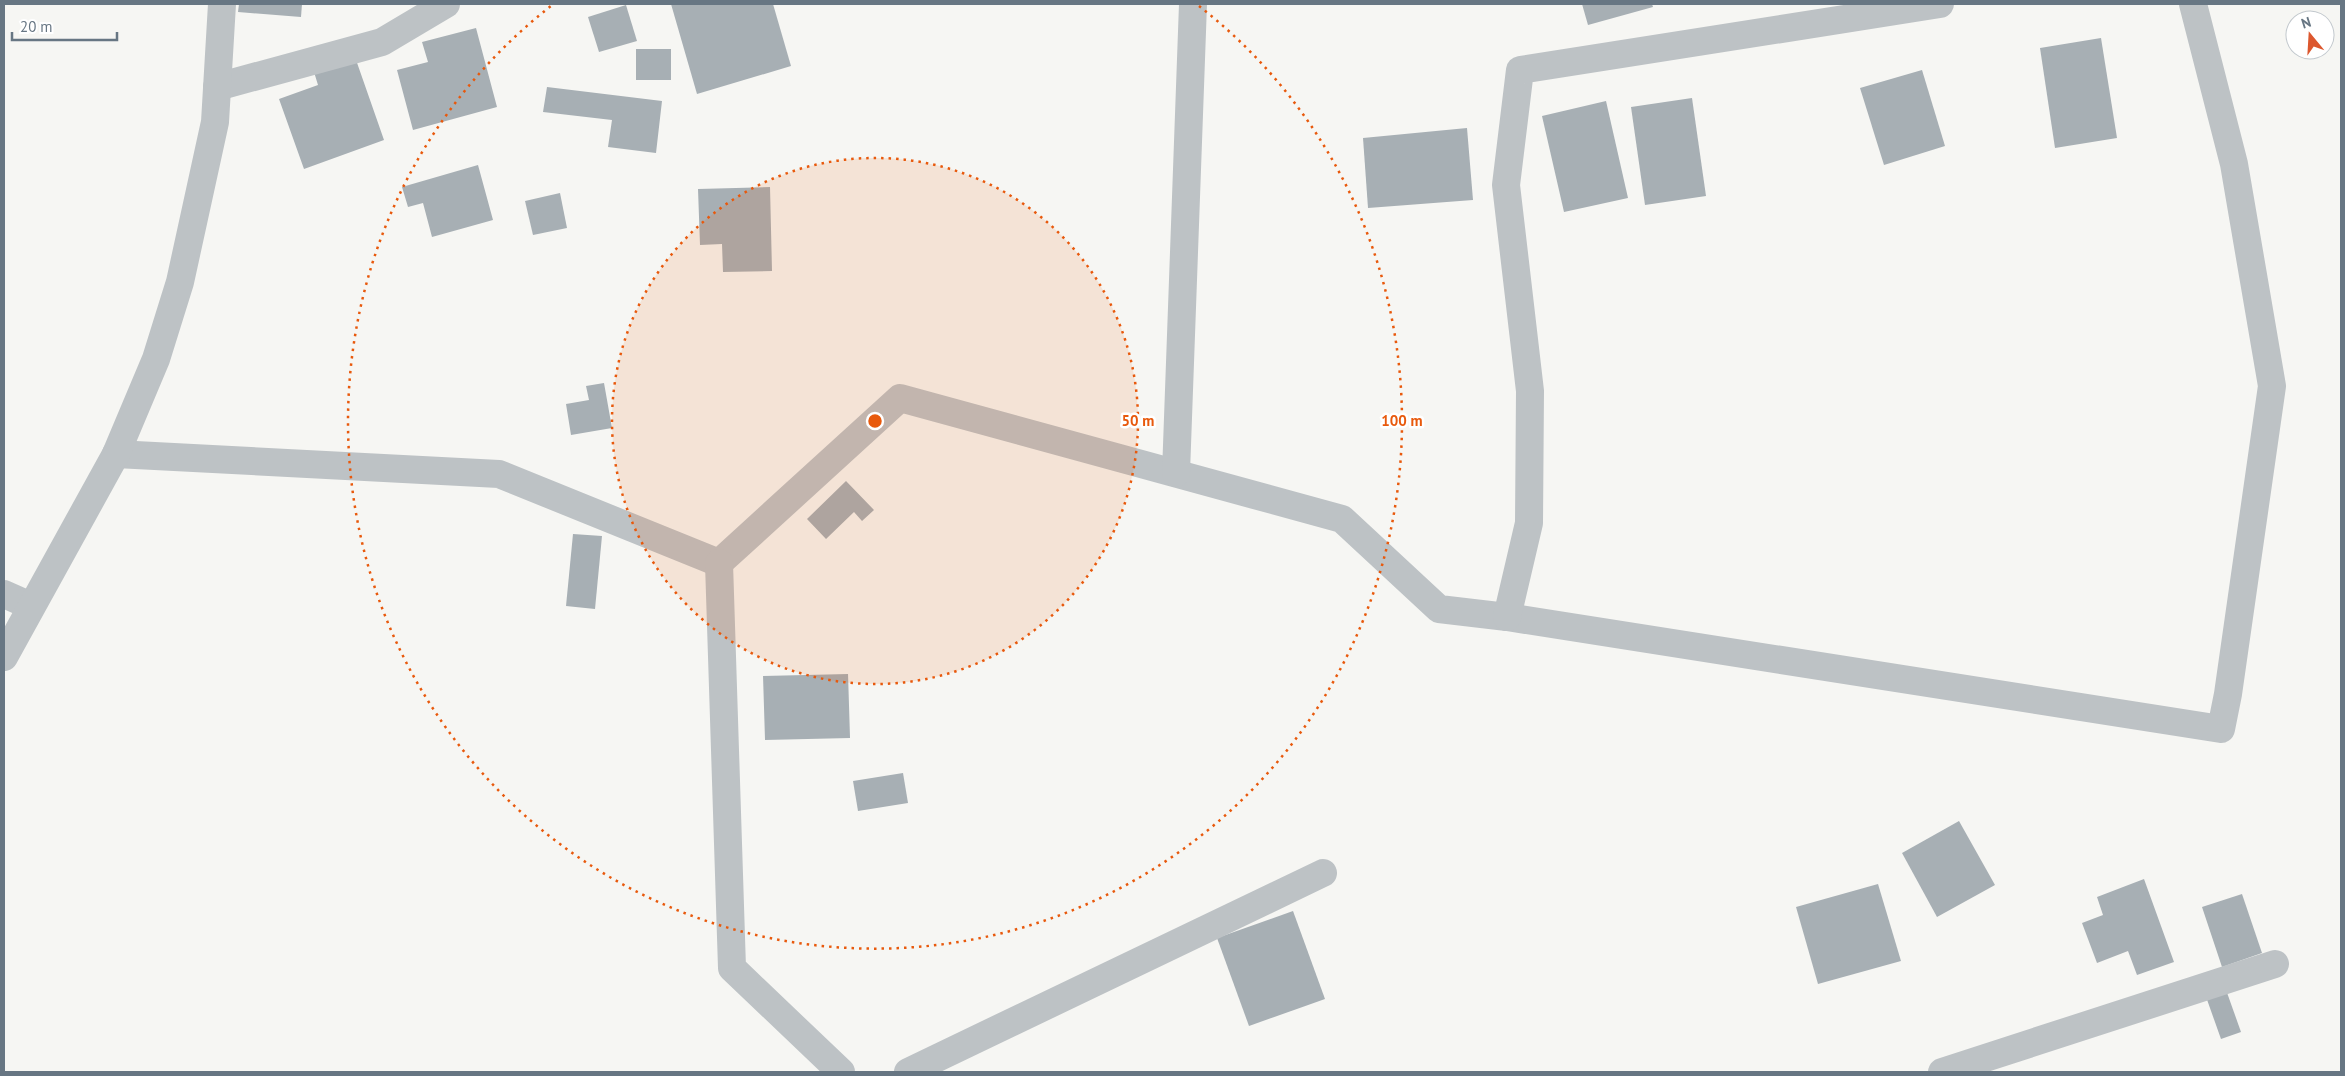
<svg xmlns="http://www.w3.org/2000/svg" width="2345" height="1076" viewBox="0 0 2345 1076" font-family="'PT Sans',sans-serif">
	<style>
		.building { fill: #a7afb4 }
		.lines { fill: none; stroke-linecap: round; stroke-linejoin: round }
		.minor { stroke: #bdc2c5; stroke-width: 28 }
		.ring { fill: none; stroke: #e8590c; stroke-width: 2.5; stroke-dasharray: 2.5 5 }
		.centre { fill: #e8590c; stroke: #fff; stroke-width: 2.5 }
		.ring-label { font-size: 15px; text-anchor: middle; font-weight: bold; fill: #e8590c; stroke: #fff; stroke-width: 5; stroke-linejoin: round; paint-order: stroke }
	</style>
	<rect width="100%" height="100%" fill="#f6f6f3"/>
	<g class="building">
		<path d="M239 4H302L301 17 238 12Z"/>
		<path d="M671 4H773L791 66 697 94Z"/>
		<path d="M1582 4H1652L1653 7 1588 25Z"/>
		<path d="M626 5 637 41 599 52 588 17Z"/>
		<path d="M476 28 497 107 413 130 397 70 428 62 422 42Z"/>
		<path d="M2101 38 2117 138 2055 148 2040 48Z"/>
		<rect x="636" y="49" width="35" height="31"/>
		<path d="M355 57 384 140 304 169 279 99 318 85 314 72Z"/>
		<path d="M1922 70 1945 146 1884 165 1860 88Z"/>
		<path d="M547 87 662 101 656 153 608 147 612 120 543 112Z"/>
		<path d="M1692 98 1706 196 1645 205 1631 107Z"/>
		<path d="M1606 101 1628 198 1564 212 1542 116Z"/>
		<path d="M1467 128 1473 200 1368 208 1363 138Z"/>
		<path d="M478 165 493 220 432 237 423 203 408 207 402 187Z"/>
		<path d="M770 187 772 271 723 272 722 244 700 245 698 189Z"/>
		<path d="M560 193 567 228 533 235 525 201Z"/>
		<path d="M604 383 612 428 571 435 566 404 589 400 586 386Z"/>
		<path d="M846 481 874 510 862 521 854 512 826 539 807 519Z"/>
		<path d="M573 534 602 536 595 609 566 606Z"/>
		<path d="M848 674 850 738 765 740 763 676Z"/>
		<path d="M903 773 908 803 858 811 853 781Z"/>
		<path d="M1959 821 1995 885 1937 917 1902 853Z"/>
		<path d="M2144 879 2174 962 2137 975 2128 951 2097 963 2082 923 2103 915 2097 897Z"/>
		<path d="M1878 884 1901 961 1818 984 1796 907Z"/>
		<path d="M2242 894 2262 953 2222 967 2202 907Z"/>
		<path d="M1293 911 1325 999 1249 1026 1217 938Z"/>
		<path d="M2225 987 2241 1032 2221 1039 2205 994Z"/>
	</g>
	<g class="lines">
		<g class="minor">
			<path d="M217 87 382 42 446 4"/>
			<path d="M116 454 499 474 719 563 900 398 1342 519 1439 609 1507 617 2221 729 2228 694 2272 386 2234 164 2193 4"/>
			<path d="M1176 473 1193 4"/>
			<path d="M719 563 732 968 841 1072"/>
			<path d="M4 594 31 606"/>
			<path d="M1507 617 1529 523 1530 391 1506 185 1520 70 1940 4"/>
			<path d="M4 657 116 454 156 359 180 282 215 122 222 4"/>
			<path d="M908 1072 1323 873"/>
			<path d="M1942 1072 2275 964"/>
		</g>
	</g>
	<circle cx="875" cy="421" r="263" fill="#e8590c" fill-opacity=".12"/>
	<g class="ring">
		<circle cx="875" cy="421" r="263"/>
		<path d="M1199 6A527 527 0 1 1 551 6"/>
	</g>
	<circle cx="875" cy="421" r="8" class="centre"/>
	<g class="ring-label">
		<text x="1138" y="426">50 m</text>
		<text x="1402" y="426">100 m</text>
	</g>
	<rect width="2345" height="1076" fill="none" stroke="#677683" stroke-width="10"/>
	<g transform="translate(2310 35) rotate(342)"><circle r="24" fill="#ffffff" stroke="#c2c8cd"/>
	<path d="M0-4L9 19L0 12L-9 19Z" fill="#dc572e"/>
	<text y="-8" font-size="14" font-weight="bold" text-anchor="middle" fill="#677683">N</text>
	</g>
	<path d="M12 32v8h105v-8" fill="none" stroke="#677683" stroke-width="2.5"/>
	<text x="20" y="32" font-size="15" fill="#677683" stroke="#ffffff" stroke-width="4" paint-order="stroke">20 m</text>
</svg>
